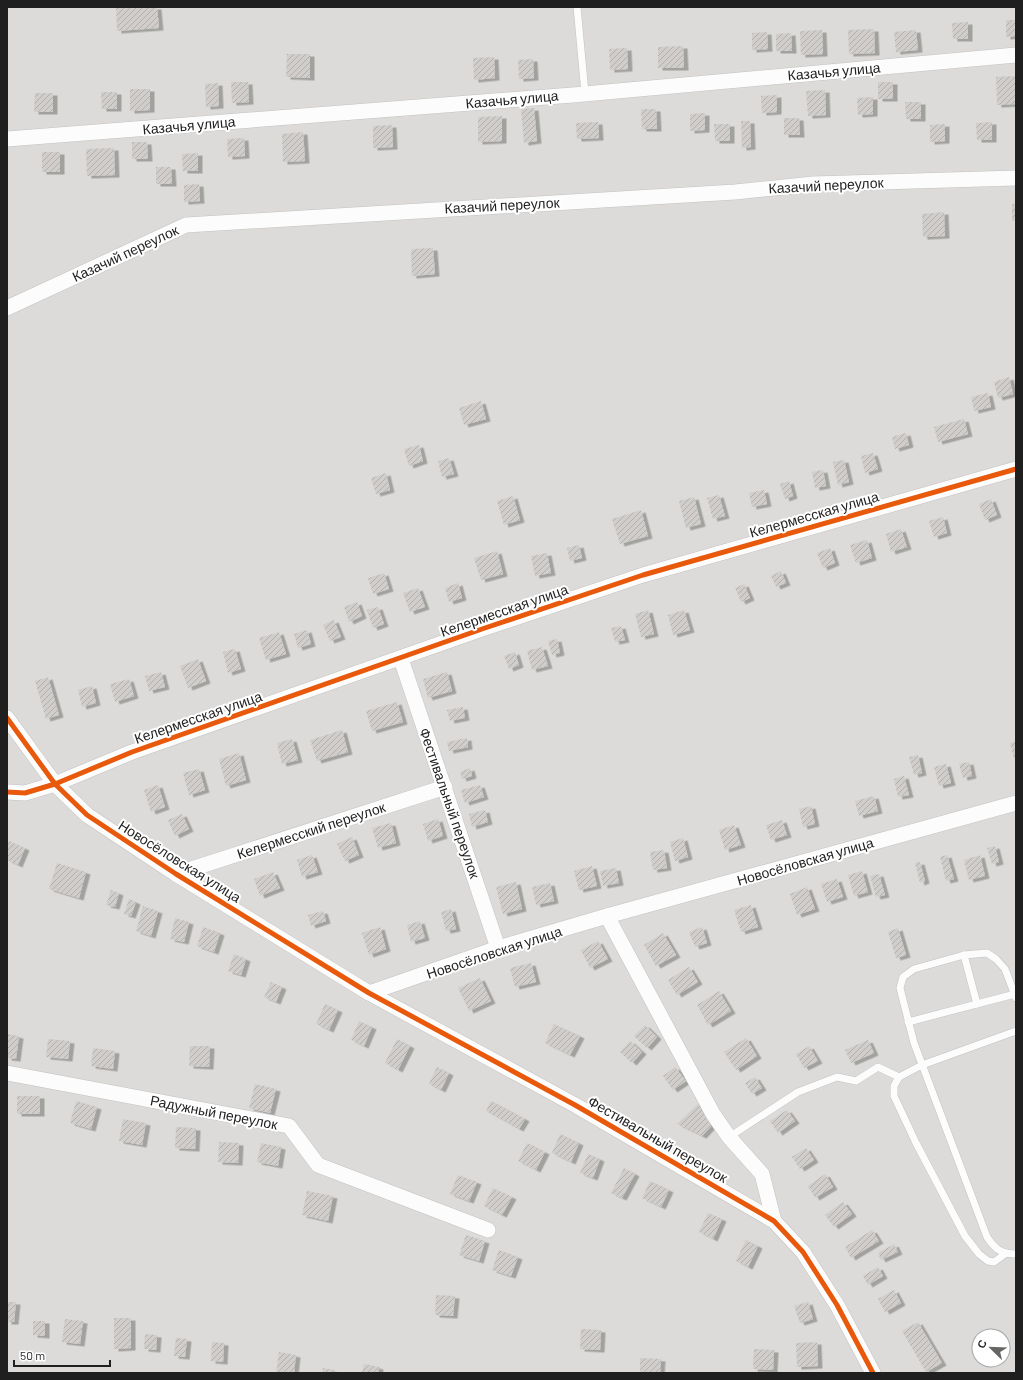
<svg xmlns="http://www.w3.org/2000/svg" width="1023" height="1380" viewBox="0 0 1023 1380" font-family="Barlow,sans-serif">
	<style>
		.residential { fill: #dcdbd9; fill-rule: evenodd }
		.building { fill: url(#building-hatch); filter: url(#shadow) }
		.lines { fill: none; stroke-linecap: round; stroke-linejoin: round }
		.lane-casing { stroke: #c3c2c0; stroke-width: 8 }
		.street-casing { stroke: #c3c2c0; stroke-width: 16 }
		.lane { stroke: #fcfcfc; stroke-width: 7 }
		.street { stroke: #fcfcfc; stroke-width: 15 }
		.cycleway-casing { stroke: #fff; stroke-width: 8 }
		.cycleway { stroke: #e8590c; stroke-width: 5 }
		.labels { text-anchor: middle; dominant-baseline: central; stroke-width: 4; stroke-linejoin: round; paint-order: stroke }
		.street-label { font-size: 14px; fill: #1f1f1f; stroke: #fff }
	</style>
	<defs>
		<pattern id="building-hatch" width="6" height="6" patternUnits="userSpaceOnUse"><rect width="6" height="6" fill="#d0cdcb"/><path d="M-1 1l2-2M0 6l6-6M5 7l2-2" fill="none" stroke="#b2b0ae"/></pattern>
		<filter id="shadow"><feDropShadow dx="4.5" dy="2.5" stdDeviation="0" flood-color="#0004"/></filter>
	</defs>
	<rect width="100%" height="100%" fill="#edebe8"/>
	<path class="residential" d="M7 7H1016V1373H7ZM979 1336H1003V1360H979Z"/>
	<g class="building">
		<path d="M116 7H157L159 28 117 31Z"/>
		<path d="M1006 20H1016V36L1006 37Z"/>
		<path d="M968 22V39H953L952 23Z"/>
		<path d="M874 29 875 53 849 54 848 30Z"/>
		<path d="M822 30 823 54 801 55 800 31Z"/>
		<path d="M916 30 918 50 896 52 894 32Z"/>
		<path d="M767 32 768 49 752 50V33Z"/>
		<path d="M791 33 792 51H776V34Z"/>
		<path d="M683 46 684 68H658V47Z"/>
		<path d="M627 48 628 69 610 70 609 49Z"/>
		<path d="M287 54H310V78L286 77Z"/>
		<path d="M494 57 495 78 474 80 473 58Z"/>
		<path d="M533 59 534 78 519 79 518 60Z"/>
		<path d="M1016 76V104L997 105 996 77Z"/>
		<path d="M231 82H248L249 102 232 103Z"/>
		<rect x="878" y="82" width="15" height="17"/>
		<path d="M218 83 219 106 206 107 205 84Z"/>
		<path d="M130 89H150V110L130 111Z"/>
		<path d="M825 90 826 115 808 116 806 91Z"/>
		<path d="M101 92H117V109H102Z"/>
		<path d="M35 93H53V112H34Z"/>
		<path d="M777 95V112L762 113 761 96Z"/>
		<path d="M873 97V114L858 115 857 98Z"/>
		<path d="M905 102H921V119H906Z"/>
		<path d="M534 108 537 141 524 143 521 109Z"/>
		<path d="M641 109H656L657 129H642Z"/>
		<path d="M705 113V130L690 131V114Z"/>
		<path d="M502 116V141L478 142V117Z"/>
		<path d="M784 118H799L800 135H784Z"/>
		<path d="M741 121H750L751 147 742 148Z"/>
		<path d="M598 122 599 138 577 139 576 123Z"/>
		<path d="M992 122V140H977L976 123Z"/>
		<path d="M714 124H730V141H715Z"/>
		<path d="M945 124V141L930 142V125Z"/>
		<path d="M392 125 393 147 373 148V126Z"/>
		<path d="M303 132 305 161 283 162 282 134Z"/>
		<path d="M244 138 245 156 228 157 227 139Z"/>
		<path d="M132 142H147L148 159H132Z"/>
		<path d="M114 148 115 175 87 176 86 149Z"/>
		<rect x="42" y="152" width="18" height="20"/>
		<path d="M198 153V171H183L182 154Z"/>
		<path d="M156 167H171L172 184H156Z"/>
		<path d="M199 184 200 201 184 202V185Z"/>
		<rect x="1012" y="204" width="4" height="17"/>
		<path d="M944 212 945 236 923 237 922 214Z"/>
		<path d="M433 248 435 274 412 276 411 249Z"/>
		<path d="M1009 377 1013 394 998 398 994 382Z"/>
		<path d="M988 393 991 407 974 411 971 397Z"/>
		<path d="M481 401 486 419 464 425 459 408Z"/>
		<path d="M964 419 968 434 938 442 934 427Z"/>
		<path d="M906 433 909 445 895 449 892 437Z"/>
		<path d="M419 445 423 461 409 466 404 449Z"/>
		<path d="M873 453 878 469 865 473 861 456Z"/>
		<path d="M449 458 454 474 442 477 438 461Z"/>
		<path d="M844 460 849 482 838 485 833 462Z"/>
		<path d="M823 470 826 486 815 488 812 472Z"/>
		<path d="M386 473 390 490 376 494 371 478Z"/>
		<path d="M789 481 793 496 785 499 780 484Z"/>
		<path d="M764 490 767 504 752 507 749 493Z"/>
		<path d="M719 495 725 516 713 519 707 498Z"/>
		<path d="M513 496 520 520 504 525 497 501Z"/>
		<path d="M694 497 701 524 686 528 679 501Z"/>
		<path d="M991 499 997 515 985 520 979 504Z"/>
		<path d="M641 510 648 536 620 544 612 519Z"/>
		<path d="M943 517 947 533 934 537 929 521Z"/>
		<path d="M901 529 907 547 891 552 886 534Z"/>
		<path d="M867 540 872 558 856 563 850 545Z"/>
		<path d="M579 545 582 558 570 561 567 548Z"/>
		<path d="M830 548 835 563 823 568 817 553Z"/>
		<path d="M497 551 503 574 481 580 474 558Z"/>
		<path d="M547 553 551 573 535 576 531 556Z"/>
		<path d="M781 571 786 583 776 587 771 576Z"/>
		<path d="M384 573 389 589 373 594 368 578Z"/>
		<path d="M458 583 462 598 449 602 445 588Z"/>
		<path d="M744 584 750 598 741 602 735 588Z"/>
		<path d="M418 588 425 607 410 612 403 593Z"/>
		<path d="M357 602 362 616 349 622 344 607Z"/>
		<path d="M378 607 384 624 373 628 367 610Z"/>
		<path d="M648 610 654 634 641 637 635 614Z"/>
		<path d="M684 610 690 630 673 635 668 615Z"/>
		<path d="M334 620 341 637 330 641 323 625Z"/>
		<path d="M621 626 625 640 615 642 611 628Z"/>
		<path d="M307 630 311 644 298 648 294 634Z"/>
		<path d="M279 632 286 654 266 660 259 638Z"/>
		<path d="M557 639 560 653 552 655 548 641Z"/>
		<path d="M542 647 548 666 532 670 527 651Z"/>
		<path d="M235 649 241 669 228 673 223 652Z"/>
		<path d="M515 652 519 665 509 669 504 656Z"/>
		<path d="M198 659 206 681 188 688 180 666Z"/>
		<path d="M161 672 165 687 149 691 145 676Z"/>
		<path d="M447 672 452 691 428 698 423 679Z"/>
		<path d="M48 677 59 715 46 719 35 681Z"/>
		<path d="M129 679 134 696 115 702 110 684Z"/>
		<path d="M92 686 96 703 82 707 78 690Z"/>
		<path d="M397 702 403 722 372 731 366 711Z"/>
		<path d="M463 707 465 718 450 721 447 710Z"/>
		<path d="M342 730 348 752 317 761 310 740Z"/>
		<path d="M467 738 468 747 449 751 447 742Z"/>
		<path d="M292 739 298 760 282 764 277 743Z"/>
		<path d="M1016 741V758L1014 759 1010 743Z"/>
		<path d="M239 753 246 780 226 786 219 759Z"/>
		<path d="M918 755 922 773 914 775 909 757Z"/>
		<path d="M969 762 972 776 963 778 959 764Z"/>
		<path d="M946 764 951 783 939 786 934 767Z"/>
		<path d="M470 768 472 776 462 779 460 772Z"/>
		<path d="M199 769 205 790 189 795 183 773Z"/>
		<path d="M904 776 909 795 898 797 894 779Z"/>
		<path d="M158 785 165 807 151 812 144 790Z"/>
		<path d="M480 785 484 797 465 803 461 790Z"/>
		<path d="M874 796 878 811 859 816 855 801Z"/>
		<path d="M811 806 815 824 803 827 799 809Z"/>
		<path d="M485 810 488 822 472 827 469 814Z"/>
		<path d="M182 814 189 829 175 836 168 820Z"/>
		<path d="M438 819 443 836 428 841 423 824Z"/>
		<path d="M782 820 787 835 771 840 766 825Z"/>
		<path d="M391 823 396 843 378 848 372 828Z"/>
		<path d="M734 825 741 845 725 850 719 830Z"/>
		<path d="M352 837 359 855 345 861 337 844Z"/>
		<path d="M683 838 688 857 675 861 670 842Z"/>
		<path d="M9 841 25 848 18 865 7 860V847Z"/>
		<path d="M995 846 999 862 992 864 987 848Z"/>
		<path d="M664 850 667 868 653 870 650 852Z"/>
		<path d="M312 855 318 872 302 877 297 860Z"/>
		<path d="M947 855 954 879 946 881 940 857Z"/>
		<path d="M980 855 985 876 969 880 964 860Z"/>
		<path d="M920 862 925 881 920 883 915 863Z"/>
		<path d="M57 863 86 872 79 898 49 889Z"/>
		<path d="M592 866 597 886 579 890 574 871Z"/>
		<path d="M616 868 619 883 603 886 600 871Z"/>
		<path d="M862 871 868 892 854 896 848 875Z"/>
		<path d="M273 872 280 888 260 896 254 879Z"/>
		<path d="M879 874 885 895 876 897 870 876Z"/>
		<path d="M837 879 843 897 827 902 821 884Z"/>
		<path d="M516 882 522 909 503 914 496 887Z"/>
		<path d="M550 883 554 901 536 905 532 887Z"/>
		<path d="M807 887 815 909 797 915 790 894Z"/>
		<path d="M111 890 119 893 115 907 106 905Z"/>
		<path d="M129 899 136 902 131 916 124 914Z"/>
		<path d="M751 905 758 927 741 932 734 910Z"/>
		<path d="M143 906 158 911 151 936 136 931Z"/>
		<path d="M451 909 456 929 446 931 441 912Z"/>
		<path d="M323 911 326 921 311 926 308 915Z"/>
		<path d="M175 918 189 922 184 942 170 939Z"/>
		<path d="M420 921 425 938 411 942 407 925Z"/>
		<path d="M203 927 220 933 214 952 197 946Z"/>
		<path d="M380 927 386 949 369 955 362 933Z"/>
		<path d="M702 927 707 943 695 947 689 932Z"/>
		<path d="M898 928 906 955 896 958 888 932Z"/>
		<path d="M663 933 676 955 656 966 644 945Z"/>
		<path d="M598 941 608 959 590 968 581 950Z"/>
		<path d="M234 954 246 959 241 975 228 971Z"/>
		<path d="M531 963 536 982 515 987 510 968Z"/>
		<path d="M689 967 698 982 677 995 668 980Z"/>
		<path d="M480 978 491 1001 469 1011 458 988Z"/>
		<path d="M271 982 282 987 276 1002 264 997Z"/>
		<path d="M719 991 731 1011 708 1025 697 1005Z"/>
		<path d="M325 1004 338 1010 329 1030 316 1024Z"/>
		<path d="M359 1021 372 1027 364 1046 351 1040Z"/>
		<path d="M554 1024 580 1036 570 1055 545 1043Z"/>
		<path d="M645 1025 657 1037 647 1048 634 1036Z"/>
		<path d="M7 1034 19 1036 16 1059 7 1058Z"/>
		<path d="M746 1038 757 1056 736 1070 724 1052Z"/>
		<path d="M48 1039 70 1041 68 1059 46 1057Z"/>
		<path d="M397 1039 410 1046 398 1070 385 1063Z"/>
		<path d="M868 1040 874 1053 851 1063 845 1050Z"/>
		<path d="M630 1041 642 1052 632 1063 620 1052Z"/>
		<path d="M190 1046H210L209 1067 189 1066Z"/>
		<path d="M809 1046 818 1061 804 1068 796 1054Z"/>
		<path d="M93 1048 115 1051 113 1069 91 1066Z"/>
		<path d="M437 1067 449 1073 441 1090 429 1084Z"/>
		<path d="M675 1067 686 1081 673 1090 663 1076Z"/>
		<path d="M755 1077 762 1088 752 1094 745 1083Z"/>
		<path d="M255 1084 276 1089 270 1113 249 1108Z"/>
		<rect x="17" y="1096" width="23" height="18"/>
		<path d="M76 1101 97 1107 91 1129 70 1123Z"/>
		<path d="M491 1101 525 1119 519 1129 486 1111Z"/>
		<path d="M700 1102 713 1124 702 1136 677 1124Z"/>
		<path d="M787 1110 795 1121 778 1133 770 1121Z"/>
		<path d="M123 1119 146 1123 142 1145 119 1141Z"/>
		<path d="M176 1127 196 1128 195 1149 175 1148Z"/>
		<path d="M560 1134 579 1143 571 1162 552 1153Z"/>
		<path d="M219 1142 239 1143 238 1163 218 1162Z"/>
		<path d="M261 1143 281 1147 278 1166 257 1162Z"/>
		<path d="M527 1143 545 1152 536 1170 518 1161Z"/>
		<path d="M806 1148 814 1160 800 1169 792 1157Z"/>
		<path d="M588 1154 600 1159 593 1178 580 1173Z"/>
		<path d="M624 1168 635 1174 622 1198 611 1193Z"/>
		<path d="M825 1174 833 1187 815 1198 808 1186Z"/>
		<path d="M458 1175 477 1182 469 1201 450 1194Z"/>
		<path d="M650 1181 669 1190 661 1207 642 1198Z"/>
		<path d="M493 1188 512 1197 502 1215 484 1206Z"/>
		<path d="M307 1191 333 1196 328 1221 302 1215Z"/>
		<path d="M843 1202 852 1214 834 1227 825 1215Z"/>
		<path d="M708 1213 722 1219 713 1239 699 1232Z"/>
		<path d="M872 1230 879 1241 851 1258 845 1247Z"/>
		<path d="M466 1235 485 1241 479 1261 459 1255Z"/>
		<path d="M746 1240 758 1246 748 1267 736 1261Z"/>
		<path d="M894 1244 898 1252 881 1260 878 1253Z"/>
		<path d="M499 1250 518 1257 511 1276 492 1270Z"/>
		<path d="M878 1267 883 1276 868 1285 863 1276Z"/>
		<path d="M894 1290 901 1303 885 1312 878 1299Z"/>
		<path d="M436 1295 455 1296 453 1316 435 1315Z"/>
		<path d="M7 1302H16L14 1322H7Z"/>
		<path d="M808 1302 813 1319 800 1323 794 1306Z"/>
		<path d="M114 1318H131V1348L114 1349Z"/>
		<path d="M65 1319 83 1321 80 1344 62 1342Z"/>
		<path d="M33 1321H45V1336L33 1335Z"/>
		<path d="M918 1322 942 1363 926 1372 902 1331Z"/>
		<path d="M581 1329 601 1330 600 1350 580 1349Z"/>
		<path d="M145 1334 157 1335 156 1350 144 1349Z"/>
		<path d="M176 1338 187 1339 185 1357 174 1356Z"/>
		<path d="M212 1342 224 1343 223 1362 211 1361Z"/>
		<path d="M817 1342 818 1366 797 1367 796 1343Z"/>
		<path d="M754 1349 774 1350 773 1370 753 1369Z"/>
		<path d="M279 1352 296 1355 294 1373H276Z"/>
		<path d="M640 1358 661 1359 660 1373H640Z"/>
		<path d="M364 1364 379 1367 378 1373H362Z"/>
		<path d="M323 1368 334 1370 333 1373H322Z"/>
	</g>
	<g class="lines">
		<g class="lane-casing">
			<g id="lane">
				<path d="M577 7 585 93"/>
				<path d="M964 955 977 1004"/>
				<path d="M1016 998 1005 969 996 959 987 953 964 955 914 969 903 977 900 988 914 1043 987 1237C995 1249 1001 1254 1016 1254"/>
				<path d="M908 1022 1015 994"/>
				<path d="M729 1137 798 1092 837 1077 856 1081 878 1067 899 1077"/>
				<path d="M1005 1254 994 1262 988 1261 979 1254 965 1236 916 1143 894 1096V1086L899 1077 922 1065 1016 1031"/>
			</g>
		</g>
		<g class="street-casing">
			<g id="street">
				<path d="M7 139 573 95 1016 55"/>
				<path d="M7 308 186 225 735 192 813 184 1016 178"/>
				<path d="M401 659 498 948"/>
				<path d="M7 718 55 784 87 815 176 874 369 993 575 1105 774 1221 803 1252 837 1305 873 1373"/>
				<path d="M7 792 25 793 55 784 132 752 482 629 643 575 1016 469"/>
				<path d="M176 874 445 787"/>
				<path d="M607 916 713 1114 729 1137 762 1174 774 1221"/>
				<path d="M369 993 498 948 607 916 1016 803"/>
				<path d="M7 1073 289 1126 318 1165 488 1230"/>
			</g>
		</g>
		<use href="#lane" class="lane"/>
		<use href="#street" class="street"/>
		<g class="cycleway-casing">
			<g id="cycleway">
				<path d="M7 718 55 784 87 815 176 874 369 993 575 1105 774 1221 803 1252 837 1305 873 1373"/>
				<path d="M7 792 25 793 55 784 132 752 482 629 643 575 1016 469"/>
			</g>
		</g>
		<use href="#cycleway" class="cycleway"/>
	</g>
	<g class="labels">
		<g class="street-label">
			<text transform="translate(834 71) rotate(-5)">Казачья улица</text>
			<text transform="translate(512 99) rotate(-5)">Казачья улица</text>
			<text transform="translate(189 125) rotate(-5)">Казачья улица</text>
			<text transform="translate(826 185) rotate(-3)">Казачий переулок</text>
			<text transform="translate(502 205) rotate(-3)">Казачий переулок</text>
			<text transform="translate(125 253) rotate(-25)">Казачий переулок</text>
			<text transform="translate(814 514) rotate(-16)">Келермесская улица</text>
			<text transform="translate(504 610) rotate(-19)">Келермесская улица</text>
			<text transform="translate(198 717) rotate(-19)">Келермесская улица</text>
			<text transform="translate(450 803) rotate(71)">Фестивальный переулок</text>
			<text transform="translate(311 830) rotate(-18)">Келермесский переулок</text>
			<text transform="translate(180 861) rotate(32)">Новосёловская улица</text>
			<text transform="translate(805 861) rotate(-16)">Новосёловская улица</text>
			<text transform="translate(494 952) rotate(-18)">Новосёловская улица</text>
			<text transform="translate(214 1112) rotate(11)">Радужный переулок</text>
			<text transform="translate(658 1139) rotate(30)">Фестивальный переулок</text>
		</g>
	</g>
	<rect width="1023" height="1380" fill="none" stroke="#1f1f1f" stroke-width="16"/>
	<g transform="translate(991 1348) rotate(293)"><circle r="19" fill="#ffffff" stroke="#a5a5a5"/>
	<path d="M0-3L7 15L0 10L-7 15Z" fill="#676665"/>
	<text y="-6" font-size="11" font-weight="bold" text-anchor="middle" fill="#1f1f1f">С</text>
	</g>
	<path d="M14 1360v6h96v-6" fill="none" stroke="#1f1f1f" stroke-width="2"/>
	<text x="20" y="1360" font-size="12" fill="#1f1f1f" stroke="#ffffff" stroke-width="3" paint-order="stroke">50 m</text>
</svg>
